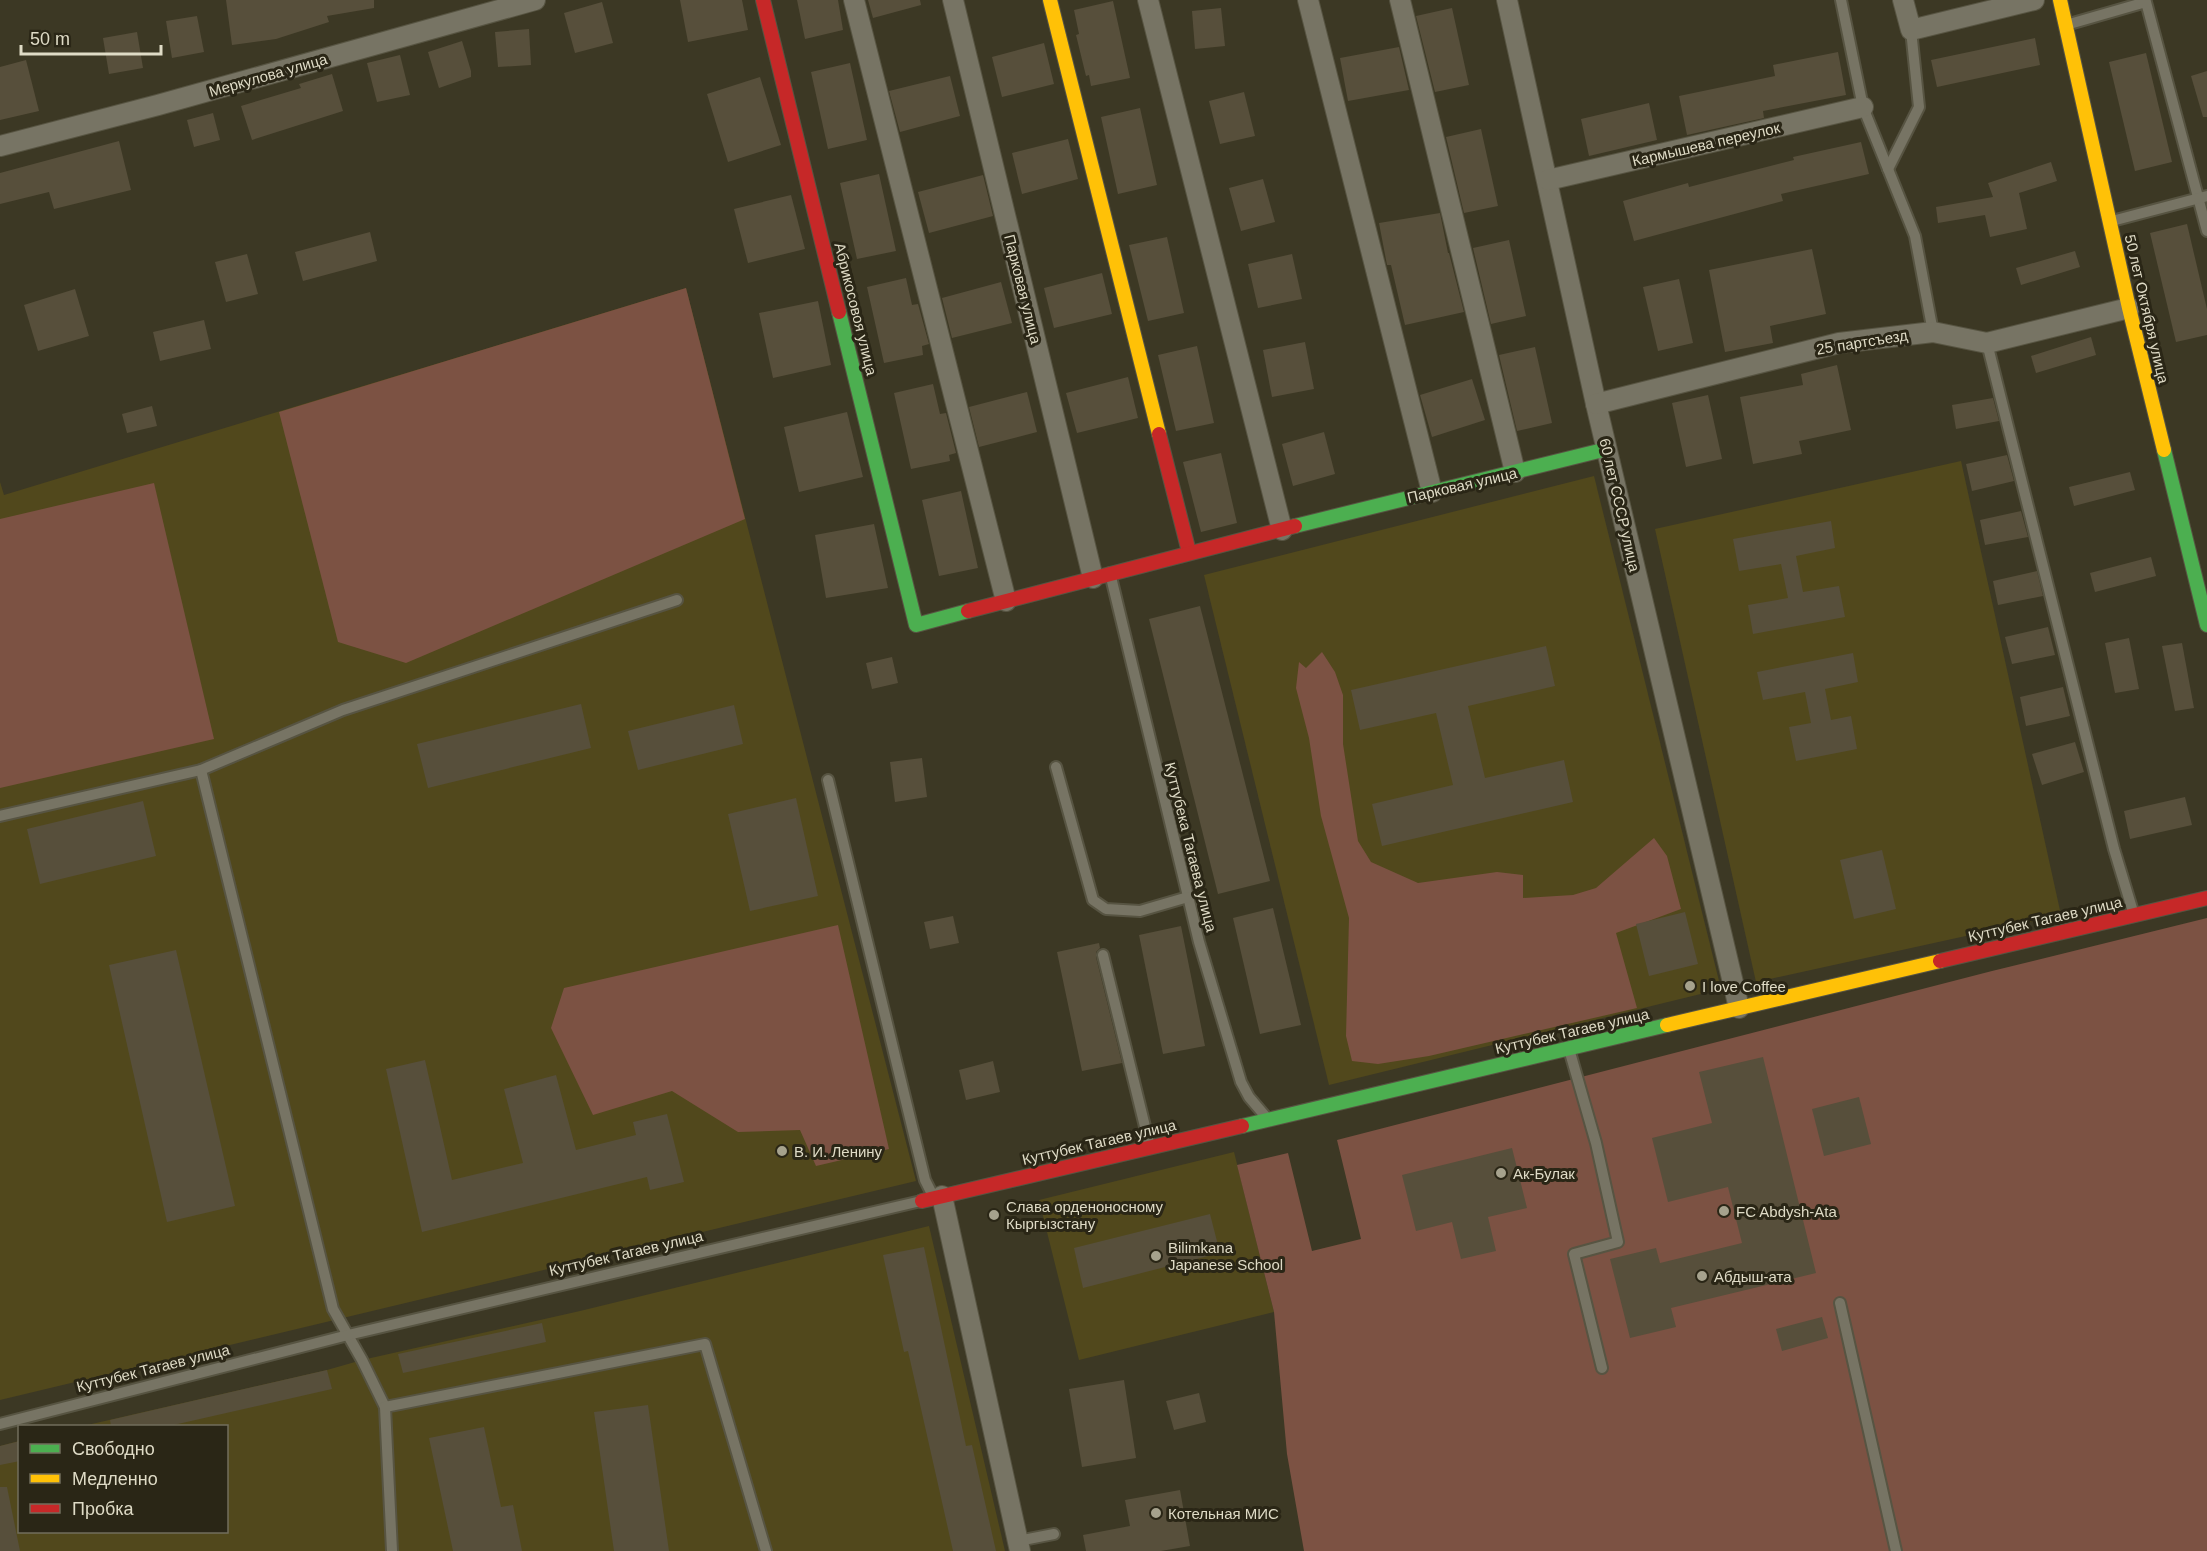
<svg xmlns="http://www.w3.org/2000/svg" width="2207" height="1551" viewBox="0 0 2207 1551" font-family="Helvetica,sans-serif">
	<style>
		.built { fill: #51481c }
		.green { fill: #7c5243 }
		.building { fill: #574f3b }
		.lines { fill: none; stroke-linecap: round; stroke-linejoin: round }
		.lane-casing { stroke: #575442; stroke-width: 14 }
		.street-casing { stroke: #575442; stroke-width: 22 }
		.fast-casing { stroke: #575442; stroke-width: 16 }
		.slow-casing { stroke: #575442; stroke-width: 16 }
		.jam-casing { stroke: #575442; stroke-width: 16 }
		.lane { stroke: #777464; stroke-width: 10 }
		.street { stroke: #777464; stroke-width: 20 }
		.fast { stroke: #4caf50; stroke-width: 14 }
		.slow { stroke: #ffc107; stroke-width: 14 }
		.jam { stroke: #c62828; stroke-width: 14 }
		.poi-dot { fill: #a6a28d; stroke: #2a2616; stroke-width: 2 }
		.labels { text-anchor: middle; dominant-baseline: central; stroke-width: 6; stroke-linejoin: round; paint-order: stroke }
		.street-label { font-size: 15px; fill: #dfdbc6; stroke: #2a2616 }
		.poi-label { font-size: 15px; fill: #dfdbc6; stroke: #2a2616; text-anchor: start }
	</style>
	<rect width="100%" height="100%" fill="#3c3824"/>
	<g class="built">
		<path d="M686 288 916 1181 0 1400V482L4 495Z"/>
		<path d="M1961 461 2061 915 1756 982 1655 529Z"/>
		<path d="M1594 476 1721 989 1329 1085 1204 575Z"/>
		<path d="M1234 1152 1274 1312 1079 1360 1039 1200Z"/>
		<path d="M929 1226 1005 1551H0V1446L19 1441 20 1532H226V1426H83L327 1370 362 1360 580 1311Z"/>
	</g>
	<g class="green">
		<path d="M686 288 745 519 406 663 338 642 279 412Z"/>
		<path d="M154 483 214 739 0 788V519Z"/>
		<path d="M1322 652 1335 672 1343 695V744L1358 841 1371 862 1418 883 1497 872 1523 875V898L1573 895 1596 888 1654 838 1667 856 1681 909 1616 933 1637 1008 1429 1056 1378 1064 1352 1061 1346 1036 1349 918 1321 816 1309 738 1296 688 1299 662 1306 668Z"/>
		<path d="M2207 918V1551H1304L1287 1454 1274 1312 1237 1165 1288 1153 1312 1251 1361 1239 1337 1140 1992 971Z"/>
		<path d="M838 925 889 1149 816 1166 800 1130 738 1132 672 1091 593 1115 551 1028 564 988Z"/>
	</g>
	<g class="building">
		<path d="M226 0H374V8L327 16 329 22 276 39 232 45Z"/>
		<path d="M680 0H742L748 30 688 42Z"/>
		<path d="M797 0H838L843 30 805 39Z"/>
		<path d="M868 0H920L921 5 873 18Z"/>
		<path d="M1113 1 1130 78 1091 86 1089 75 1086 76 1076 35 1079 34 1074 10Z"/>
		<path d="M602 2 613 43 575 53 564 13Z"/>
		<path d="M1221 8 1225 46 1195 49 1192 11Z"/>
		<path d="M1452 8 1469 85 1435 92 1416 16Z"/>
		<path d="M197 16 204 52 172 58 166 21Z"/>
		<path d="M529 29 531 65 498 67 495 32Z"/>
		<path d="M137 32 143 68 109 74 103 38Z"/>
		<path d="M2035 38 2040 65 1937 87 1931 60Z"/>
		<path d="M462 41 471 71V77L439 88 428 52Z"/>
		<path d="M1044 43 1054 84 1002 97 992 57Z"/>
		<path d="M1399 47 1409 90 1348 101 1340 58Z"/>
		<path d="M1838 52 1846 95 1763 111 1764 118 1687 135 1679 96 1775 76 1773 65Z"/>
		<path d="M2146 53 2172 162 2135 171 2109 62Z"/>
		<path d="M400 55 410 95 377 102 367 63Z"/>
		<path d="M26 60 39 111 0 120V67Z"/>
		<path d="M850 63 867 140 828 149 811 72Z"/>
		<path d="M2207 71V117H2203L2191 76Z"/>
		<path d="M332 74 343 111 252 140 241 106 301 88 299 84Z"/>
		<path d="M950 76 960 116 900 132 889 91Z"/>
		<path d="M760 77 781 145 728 162 707 94Z"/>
		<path d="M1244 92 1255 136 1220 144 1209 101Z"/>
		<path d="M1649 103 1657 140 1589 156 1581 119Z"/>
		<path d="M1140 108 1157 185 1118 194 1101 117Z"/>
		<path d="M213 113 220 140 194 147 187 120Z"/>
		<path d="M1481 129 1498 206 1464 213 1446 137Z"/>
		<path d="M1068 139 1078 179 1022 194 1012 153Z"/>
		<path d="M119 141 131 190 54 209 49 192 0 204V173Z"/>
		<path d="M1861 142 1869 174 1781 194 1783 201 1634 241 1623 201 1688 183 1689 187 1794 160 1793 157Z"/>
		<path d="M2051 162 2057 181 2019 193 2027 229 1990 237 1985 215 1938 223 1936 207 1993 197 1988 183Z"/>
		<path d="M879 174 896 251 857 259 840 183Z"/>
		<path d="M983 175 993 216 929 233 918 192Z"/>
		<path d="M1263 179 1275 222 1241 231 1229 188Z"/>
		<path d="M791 195 805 249 748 263 734 209Z"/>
		<path d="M1440 213 1448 253H1449L1464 312 1405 325 1391 265H1387L1379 223Z"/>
		<path d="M2187 224 2207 309V335L2176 342 2150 233Z"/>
		<path d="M370 232 377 261 303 281 295 252Z"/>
		<path d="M1167 237 1184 313 1148 321 1129 245Z"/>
		<path d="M1509 240 1526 316 1491 324 1473 248Z"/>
		<path d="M1812 249 1826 314 1770 326 1773 343 1725 352 1709 270Z"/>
		<path d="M2075 251 2080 267 2021 285 2016 268Z"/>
		<path d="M247 254 258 294 226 302 215 262Z"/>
		<path d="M1292 254 1302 299 1258 308 1248 264Z"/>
		<path d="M1102 273 1112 314 1054 328 1044 288Z"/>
		<path d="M906 278 912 305 918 304 929 344 922 346 923 355 884 363 867 287Z"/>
		<path d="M1679 279 1693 343 1658 351 1643 287Z"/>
		<path d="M1001 282 1012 323 952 338 942 298Z"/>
		<path d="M75 289 89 336 38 351 24 305Z"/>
		<path d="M818 301 831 365 773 378 759 313Z"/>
		<path d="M204 320 211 349 160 361 153 332Z"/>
		<path d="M2091 337 2096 355 2036 373 2031 356Z"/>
		<path d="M1305 342 1314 389 1272 397 1263 350Z"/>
		<path d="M1197 346 1214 423 1176 431 1158 355Z"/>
		<path d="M1535 347 1552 423 1517 431 1499 355Z"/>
		<path d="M1837 365 1851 430 1799 441 1802 454 1753 464 1740 397 1803 385 1801 374Z"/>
		<path d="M1128 377 1138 418 1077 433 1066 393Z"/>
		<path d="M1472 379 1485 420 1432 437 1420 395Z"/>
		<path d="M933 384 940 414 946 413 956 453 949 455 950 461 911 469 894 393Z"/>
		<path d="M1027 392 1037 432 979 447 969 407Z"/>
		<path d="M1708 395 1722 459 1686 467 1672 403Z"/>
		<path d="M1993 398 1999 421 1956 429 1952 405Z"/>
		<path d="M152 406 157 426 127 433 122 414Z"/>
		<path d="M847 412 863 477 799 492 784 427Z"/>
		<path d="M1324 432 1335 474 1293 486 1282 444Z"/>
		<path d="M1221 453 1237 523 1201 532 1183 462Z"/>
		<path d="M2007 455 2014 481 1972 491 1966 464Z"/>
		<path d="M2130 472 2135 490 2074 506 2069 487Z"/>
		<path d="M961 491 978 568 939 576 922 500Z"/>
		<path d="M2021 511 2028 537 1985 545 1980 520Z"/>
		<path d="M1831 521 1835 548 1796 556 1803 592 1839 586 1845 617 1753 634 1748 605 1788 598 1781 564 1739 571 1733 539Z"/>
		<path d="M874 524 888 588 826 598 815 535Z"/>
		<path d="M2151 557 2156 576 2095 592 2090 573Z"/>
		<path d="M2037 571 2043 596 1998 605 1993 581Z"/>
		<path d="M1200 606 1270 881 1218 894 1149 619Z"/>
		<path d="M2048 627 2055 655 2012 664 2005 637Z"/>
		<path d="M2129 638 2139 689 2115 693 2105 643Z"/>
		<path d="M2182 643 2194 708 2175 711 2162 646Z"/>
		<path d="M1546 646 1555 686 1468 706 1485 778 1564 760 1573 802 1382 846 1372 804 1453 785 1436 713 1360 730 1351 690Z"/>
		<path d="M1853 653 1858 682 1825 689 1831 720 1851 716 1857 749 1796 761 1789 727 1811 723 1805 692 1763 700 1757 672Z"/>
		<path d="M892 657 898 683 872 689 866 663Z"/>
		<path d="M2063 687 2070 716 2026 726 2020 697Z"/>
		<path d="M581 704 591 748 428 788 417 744Z"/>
		<path d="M734 705 743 744 638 770 628 731Z"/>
		<path d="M2075 742 2084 772 2042 785 2032 754Z"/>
		<path d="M922 758 927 797 895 802 890 762Z"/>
		<path d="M2185 797 2192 825 2130 839 2124 811Z"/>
		<path d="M796 798 818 896 750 911 728 814Z"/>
		<path d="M143 801 156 856 40 884 27 829Z"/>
		<path d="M1882 850 1896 909 1854 919 1840 860Z"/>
		<path d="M1273 908 1301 1025 1260 1034 1233 918Z"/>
		<path d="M1685 912 1698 964 1649 976 1636 924Z"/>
		<path d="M953 916 959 943 930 949 924 922Z"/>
		<path d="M1181 926 1205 1046 1163 1054 1139 935Z"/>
		<path d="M1099 943 1100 948 1096 952V957L1122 1063 1082 1071 1057 952Z"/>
		<path d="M176 950 235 1206 167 1222 109 965Z"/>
		<path d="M1763 1057 1816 1273 1671 1308 1676 1327 1630 1338 1610 1259 1656 1248 1660 1263 1742 1243 1728 1187 1668 1202 1652 1138 1712 1123 1699 1072Z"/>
		<path d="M425 1060 452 1180 523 1163 504 1089 556 1075 576 1150 636 1135 633 1122 667 1114 684 1182 650 1190 647 1177 422 1232 386 1069Z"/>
		<path d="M993 1061 1000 1092 966 1100 959 1070Z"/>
		<path d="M1859 1097 1871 1144 1824 1156 1812 1109Z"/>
		<path d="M1512 1148 1527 1208 1488 1217 1496 1251 1461 1259 1452 1222 1416 1231 1402 1175Z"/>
		<path d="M1210 1214 1220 1253 1083 1288 1074 1248Z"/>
		<path d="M924 1247 966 1446 972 1445 996 1551H953L908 1351 904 1352 883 1255Z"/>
		<path d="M1822 1317 1828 1338 1782 1351 1776 1329Z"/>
		<path d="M542 1323 546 1342 403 1373 398 1354Z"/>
		<path d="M327 1370 332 1389 169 1426H111L110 1420Z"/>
		<path d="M1124 1380 1136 1458 1082 1467 1069 1389Z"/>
		<path d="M1199 1393 1206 1422 1174 1430 1166 1401Z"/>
		<path d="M648 1405 669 1551H614L594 1412Z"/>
		<path d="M484 1427 501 1507 513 1505 522 1551H453L429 1438Z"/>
		<path d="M20 1441V1461L0 1465V1446Z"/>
		<path d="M0 1487H7L20 1551H0Z"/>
		<path d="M1180 1490 1190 1546 1161 1551H1086L1083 1535 1130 1526 1125 1500Z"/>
	</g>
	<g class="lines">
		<g class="lane-casing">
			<g id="lane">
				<path d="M1841 0 1863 107 1915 236 1933 332"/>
				<path d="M2066 25 2146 2 2207 231"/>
				<path d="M1888 169 1919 107 1911 30"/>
				<path d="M2112 221 2207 196"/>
				<path d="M1987 343 2114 849 2134 915"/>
				<path d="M1110 573 1199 942 1241 1082 1249 1097 1266 1117"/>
				<path d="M1056 767 1093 900 1106 909 1140 911 1188 897"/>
				<path d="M828 780 925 1180 934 1198"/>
				<path d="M0 816 201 770"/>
				<path d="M1103 955 1150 1147"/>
				<path d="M1569 1049 1596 1143 1618 1242 1574 1254 1602 1368"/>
				<path d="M1840 1303 1896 1551"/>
				<path d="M385 1407 362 1360 333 1309 201 770 343 710 677 600"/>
				<path d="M0 1424 348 1335 921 1201"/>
				<path d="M1018 1541 1054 1534"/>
				<path d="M392 1551 385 1407 705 1344 766 1551"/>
			</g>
		</g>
		<g class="street-casing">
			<g id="street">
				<path d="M854 0 1006 601"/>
				<path d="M953 0 1093 578"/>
				<path d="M1148 0 1282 530"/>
				<path d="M1308 0 1432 492"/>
				<path d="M1400 0 1515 472"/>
				<path d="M1507 0 1596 404 1739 1008"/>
				<path d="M1903 0 1911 30 2034 0"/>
				<path d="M0 146 158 105 535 0"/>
				<path d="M1548 180 1863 107"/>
				<path d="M1596 404 1839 343 1933 332 1987 343 2129 308"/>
				<path d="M942 1196 1020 1551"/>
			</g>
		</g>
		<g class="fast-casing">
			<g id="fast">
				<path d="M839 312 916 625 968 611"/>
				<path d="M2164 450 2207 625"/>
				<path d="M1295 526 1607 449"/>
				<path d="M1242 1126 1667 1025"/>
			</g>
		</g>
		<g class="slow-casing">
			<g id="slow">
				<path d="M1050 0 1159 434"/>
				<path d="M2060 0 2129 308 2164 450"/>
				<path d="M1667 1025 1940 961"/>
			</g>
		</g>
		<g class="jam-casing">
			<g id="jam">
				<path d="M763 0 839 312"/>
				<path d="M1159 434 1189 552"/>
				<path d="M968 611 1295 526"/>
				<path d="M1940 961 2207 898"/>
				<path d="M922 1201 1242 1126"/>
			</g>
		</g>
		<use href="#lane" class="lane"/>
		<use href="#street" class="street"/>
		<use href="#fast" class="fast"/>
		<use href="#slow" class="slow"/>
		<use href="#jam" class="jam"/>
	</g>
	<g class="poi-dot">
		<circle cx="1690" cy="986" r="6"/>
		<circle cx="782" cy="1151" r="6"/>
		<circle cx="1501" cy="1173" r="6"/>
		<circle cx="1724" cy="1211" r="6"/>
		<circle cx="994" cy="1215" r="6"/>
		<circle cx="1156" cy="1256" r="6"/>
		<circle cx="1702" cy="1276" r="6"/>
		<circle cx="1156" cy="1513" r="6"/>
	</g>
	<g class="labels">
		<g class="street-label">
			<text transform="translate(268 75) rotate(-16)">Меркулова улица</text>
			<text transform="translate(1706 144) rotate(-13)">Кармышева переулок</text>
			<text transform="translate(1023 289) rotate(76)">Парковая улица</text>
			<text transform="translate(856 309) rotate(76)">Абрикосовоя улица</text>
			<text transform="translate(2147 309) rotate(77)">50 лет Октября улица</text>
			<text transform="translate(1862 342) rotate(-9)">25 партсъезд</text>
			<text transform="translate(1462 485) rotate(-13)">Парковая улица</text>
			<text transform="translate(1620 505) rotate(77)">60 лет СССР улица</text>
			<text transform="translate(1191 847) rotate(76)">Куттубека Тагаева улица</text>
			<text transform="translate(2045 919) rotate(-13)">Куттубек Тагаев улица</text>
			<text transform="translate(1572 1031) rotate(-13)">Куттубек Тагаев улица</text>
			<text transform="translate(1099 1142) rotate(-13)">Куттубек Тагаев улица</text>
			<text transform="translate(626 1253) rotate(-13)">Куттубек Тагаев улица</text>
			<text transform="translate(153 1368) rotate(-14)">Куттубек Тагаев улица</text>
		</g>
		<g class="poi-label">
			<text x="1702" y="986">I love Coffee</text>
			<text x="794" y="1151">В. И. Ленину</text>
			<text x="1513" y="1173">Ак-Булак</text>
			<text x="1006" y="1206">Слава орденоносному<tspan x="1006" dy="17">Кыргызстану</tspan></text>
			<text x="1736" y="1211">FC Abdysh-Ata</text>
			<text x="1168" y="1247">Bilimkana<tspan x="1168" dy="17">Japanese School</tspan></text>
			<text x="1714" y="1276">Абдыш-ата</text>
			<text x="1168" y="1513">Котельная МИС</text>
		</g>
	</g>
	<rect x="18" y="1425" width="210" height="108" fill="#2a2616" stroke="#726e5c" stroke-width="1.5"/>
	<rect x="30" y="1444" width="30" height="9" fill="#4caf50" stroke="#726e5c" stroke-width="1.5"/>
	<text x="72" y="1455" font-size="18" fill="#dfdbc6">Свободно</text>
	<rect x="30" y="1474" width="30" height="9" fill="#ffc107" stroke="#726e5c" stroke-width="1.5"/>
	<text x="72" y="1485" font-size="18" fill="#dfdbc6">Медленно</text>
	<rect x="30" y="1504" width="30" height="9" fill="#c62828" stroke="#726e5c" stroke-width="1.5"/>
	<text x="72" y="1515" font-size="18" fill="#dfdbc6">Пробка</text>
	<path d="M21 45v9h140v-9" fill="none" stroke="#dfdbc6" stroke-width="3"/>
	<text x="30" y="45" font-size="18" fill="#dfdbc6" stroke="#2a2616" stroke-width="4.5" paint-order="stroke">50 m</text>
</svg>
